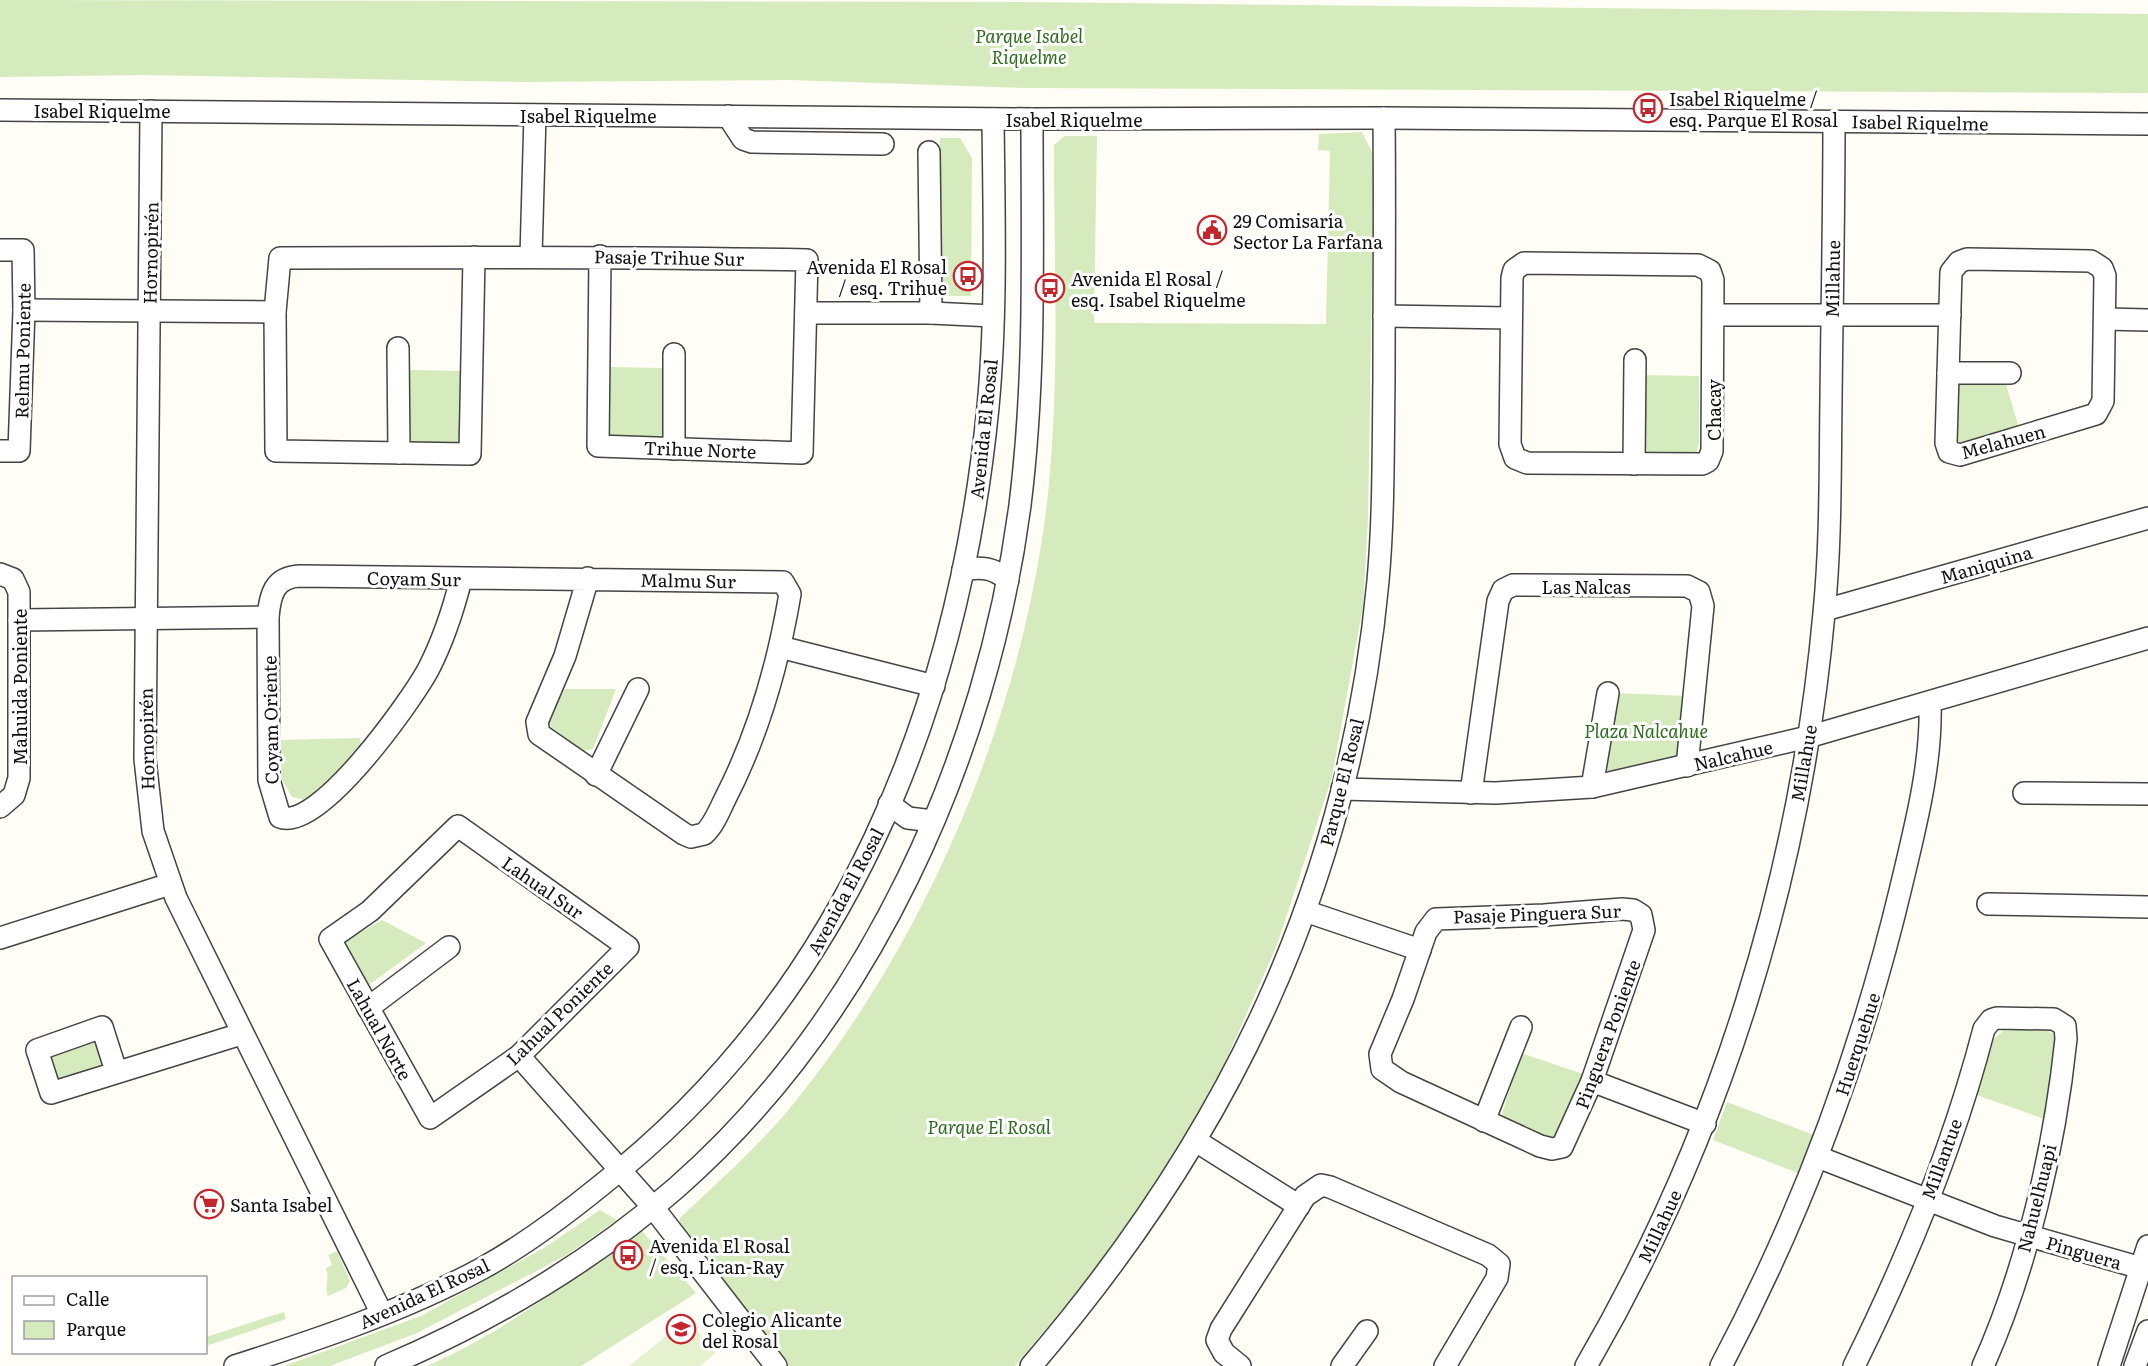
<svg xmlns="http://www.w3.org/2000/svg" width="2148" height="1366" viewBox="0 0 2148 1366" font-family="Literata,serif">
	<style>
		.green { fill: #d5ebbd }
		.pitch { fill: #e6f2cf }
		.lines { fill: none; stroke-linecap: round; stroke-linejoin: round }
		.minor-casing { stroke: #444; stroke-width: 24 }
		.minor { stroke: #fff; stroke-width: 21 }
		.labels { text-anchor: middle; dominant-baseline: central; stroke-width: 6; stroke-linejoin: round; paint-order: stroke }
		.park-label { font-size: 18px; font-style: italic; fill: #2f6b1f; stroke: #fff }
		.poi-label { font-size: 18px; fill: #111; stroke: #fff; text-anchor: start }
		.street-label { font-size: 18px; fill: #111; stroke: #fff }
	</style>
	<rect width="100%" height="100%" fill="#fffdf5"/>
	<g class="green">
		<path d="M0 0 1023 2 2148 14V93L1026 88 791 80 521 82 142 75 0 77Z"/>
		<path d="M1362 132 1374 156 1368 520 1363 606 1332 777 1277 945 1223 1067 1168 1167 1116 1245 1015 1366H783L679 1227 680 1218C715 1185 753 1151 785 1114 926 945 1024 713 1048 494 1060 379 1054 261 1054 145L1065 136H1097L1094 323 1326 324 1330 151 1318 150 1319 134Z"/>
		<path d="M940 138H960L972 158 971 296H939Z"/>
		<path d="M610 367 664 368V437L609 436Z"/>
		<path d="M409 370 462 371 461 449 407 448Z"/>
		<path d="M1645 375 1699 376V443L1696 454 1647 455 1644 449Z"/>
		<path d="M1956 381H2005L2019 428 1964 446 1958 444Z"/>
		<path d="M565 689H616L593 749 584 751 551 727 548 719Z"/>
		<path d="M1616 693 1687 696 1678 755 1670 761 1609 772 1604 765Z"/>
		<path d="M360 738 362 749 305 800 292 797 280 776 278 740Z"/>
		<path d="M382 920 426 943 366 987 342 943Z"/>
		<path d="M2023 1029 2049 1031 2057 1037 2047 1120 1977 1095 1994 1039 2003 1031Z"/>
		<path d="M94 1035 105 1066 57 1082 47 1050Z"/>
		<path d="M1521 1053 1586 1075 1560 1136 1551 1141 1507 1121 1502 1114Z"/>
		<path d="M1727 1102 1814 1135 1798 1173 1713 1140Z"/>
		<path d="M600 1210 617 1220 565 1256 417 1333 330 1366H284L421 1316 544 1248Z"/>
		<path d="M641 1230 696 1293 581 1366H427C505 1332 572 1279 641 1230Z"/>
		<path d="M337 1251 350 1281 346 1288 328 1296C324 1287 330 1278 326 1268L332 1265 328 1255Z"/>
		<path d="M284 1312 286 1319 206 1346V1337Z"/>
	</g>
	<path class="pitch" d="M687 1319 716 1353 700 1366H629Z"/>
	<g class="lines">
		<g class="minor-casing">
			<g id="minor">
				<path d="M0 110 1032 119 1384 118 2148 124"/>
				<path d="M151 111 145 759 153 831 176 898 382 1314"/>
				<path d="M728 116 743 139 752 142 883 144"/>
				<path d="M929 152 931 313"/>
				<path d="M0 250H23L24 310 19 451H0"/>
				<path d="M531 256 535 115"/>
				<path d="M474 257 470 454 276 451 275 312 280 258C456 257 631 257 807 260L802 453 598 446 600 256"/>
				<path d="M1967 259 2091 261 2102 268 2105 276 2103 401 2096 414 1960 455 1949 452 1946 443 1951 272 1959 262Z"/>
				<path d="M1524 263 1698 265 1710 271 1713 280 1712 451 1708 461 1702 464 1527 463 1515 458 1510 444 1512 278 1514 270Z"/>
				<path d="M24 310 275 312"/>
				<path d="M806 313H931L993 316"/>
				<path d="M1713 315H1950"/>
				<path d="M1384 316 1511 318"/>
				<path d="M2105 319 2148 320"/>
				<path d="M398 348 399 453"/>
				<path d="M1948 373H2010"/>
				<path d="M674 449V354"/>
				<path d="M1634 464 1635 360"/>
				<path d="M963 570C981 566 994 568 1008 580"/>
				<path d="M0 574 13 579 19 592V778L14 795 0 807"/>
				<path d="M461 579C453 611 443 641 428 670 411 701 318 833 280 817L269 780 268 617C270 595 274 577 300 576L783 582 790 594C778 665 758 735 725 799 719 811 714 825 704 834L691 837 684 834 539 734 537 722 565 656 588 578"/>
				<path d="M1825 610 2148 518"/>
				<path d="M19 620 268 617"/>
				<path d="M780 647 934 686"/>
				<path d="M596 775 638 689"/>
				<path d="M1592 787 1608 693"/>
				<path d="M1342 789 1496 793 1592 787 1808 737 2148 638"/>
				<path d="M1471 793 1498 601 1503 590 1513 585 1687 586 1699 592 1703 606 1687 766"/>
				<path d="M2024 793 2148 794"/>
				<path d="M889 804 908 818 933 821"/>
				<path d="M458 826 628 947 519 1056 430 1118 330 939 370 911Z"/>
				<path d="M1988 904 2148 907"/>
				<path d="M1622 909 1633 910 1641 915 1644 930 1592 1081 1562 1147 1552 1149 1540 1146 1401 1082 1382 1069 1380 1054 1403 999 1426 932 1436 919 1544 915Z"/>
				<path d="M1305 911 1420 950"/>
				<path d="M0 938 170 884"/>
				<path d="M368 1008 449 947"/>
				<path d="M519 1056 652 1206 776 1366"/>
				<path d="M116 1071 102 1027 37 1050 51 1093 241 1034"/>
				<path d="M1592 1081 1705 1124"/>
				<path d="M1484 1121 1521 1027"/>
				<path d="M1196 1141 1299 1206"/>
				<path d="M1818 1157 1995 1226 2148 1270"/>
				<path d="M235 1366C319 1339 403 1311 481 1269 523 1246 562 1217 599 1187 845 995 958 710 988 407 997 312 994 214 993 119"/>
				<path d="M386 1366C489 1322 591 1262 676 1188 869 1019 987 757 1020 505 1036 377 1032 248 1032 119"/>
				<path d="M1031 1366C1228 1137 1350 885 1378 581 1384 514 1383 447 1384 380 1384 293 1385 206 1384 118"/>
				<path d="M1240 1366 1224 1353 1217 1340 1221 1329 1305 1196 1321 1185 1330 1187 1488 1255 1499 1264 1497 1278 1445 1366"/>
				<path d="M1342 1366 1367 1331"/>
				<path d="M1586 1366C1720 1136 1800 878 1824 613 1831 542 1830 470 1831 399 1832 307 1834 214 1834 121"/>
				<path d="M1721 1366C1802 1213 1861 1055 1901 887 1915 828 1932 764 1930 703"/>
				<path d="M1854 1366C1907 1259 1954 1145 1984 1029L1991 1020 1997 1018 2054 1019 2065 1026 2066 1039C2055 1146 2027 1268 1983 1366"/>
				<path d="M2109 1366 2148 1246"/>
				<path d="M2135 1366 2148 1331"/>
			</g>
		</g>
		<use href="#minor" class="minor"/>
	</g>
	<defs>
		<g id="bus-ring" transform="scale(1.5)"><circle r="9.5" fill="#fff" stroke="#c4262e" stroke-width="1.5"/><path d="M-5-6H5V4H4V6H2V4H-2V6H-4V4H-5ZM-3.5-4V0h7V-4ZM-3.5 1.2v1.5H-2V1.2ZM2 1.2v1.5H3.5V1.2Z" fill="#c4262e"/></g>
		<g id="civic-ring" transform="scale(1.5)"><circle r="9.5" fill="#fff" stroke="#c4262e" stroke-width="1.5"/><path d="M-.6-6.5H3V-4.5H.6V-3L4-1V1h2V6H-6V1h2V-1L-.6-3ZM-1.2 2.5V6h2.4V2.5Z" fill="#c4262e"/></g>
		<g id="supermarket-ring" transform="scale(1.5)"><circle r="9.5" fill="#fff" stroke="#c4262e" stroke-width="1.5"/><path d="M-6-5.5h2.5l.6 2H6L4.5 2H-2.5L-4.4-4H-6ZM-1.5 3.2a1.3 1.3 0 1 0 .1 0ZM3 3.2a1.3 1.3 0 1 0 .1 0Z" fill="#c4262e"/></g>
		<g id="school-ring" transform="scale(1.5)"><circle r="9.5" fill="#fff" stroke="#c4262e" stroke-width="1.5"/><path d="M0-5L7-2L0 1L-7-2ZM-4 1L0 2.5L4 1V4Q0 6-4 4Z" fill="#c4262e"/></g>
	</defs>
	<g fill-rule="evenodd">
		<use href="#bus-ring" x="1648" y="108"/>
		<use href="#civic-ring" x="1212" y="230"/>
		<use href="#bus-ring" x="968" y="276"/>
		<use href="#bus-ring" x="1050" y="288"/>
		<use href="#supermarket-ring" x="209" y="1204"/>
		<use href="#bus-ring" x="628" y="1255"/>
		<use href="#school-ring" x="681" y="1329"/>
	</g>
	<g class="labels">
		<g class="park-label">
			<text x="1029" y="35">Parque Isabel<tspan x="1029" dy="21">Riquelme</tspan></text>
			<text x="1646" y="730">Plaza Nalcahue</text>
			<text x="989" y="1126">Parque El Rosal</text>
		</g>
		<g class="poi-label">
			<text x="1669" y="98">Isabel Riquelme /<tspan x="1669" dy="21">esq. Parque El Rosal</tspan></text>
			<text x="1233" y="220">29 Comisaría<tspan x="1233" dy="21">Sector La Farfana</tspan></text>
			<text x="947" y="266" text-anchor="end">Avenida El Rosal<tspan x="947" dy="21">/ esq. Trihue</tspan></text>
			<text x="1071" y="278">Avenida El Rosal /<tspan x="1071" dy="21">esq. Isabel Riquelme</tspan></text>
			<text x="230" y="1204">Santa Isabel</text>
			<text x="649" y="1245">Avenida El Rosal<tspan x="649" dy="21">/ esq. Lican-Ray</tspan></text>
			<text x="702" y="1319">Colegio Alicante<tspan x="702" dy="21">del Rosal</tspan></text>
		</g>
		<g class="street-label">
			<text x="102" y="110">Isabel Riquelme</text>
			<text x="588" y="115">Isabel Riquelme</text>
			<text x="1074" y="119">Isabel Riquelme</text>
			<text transform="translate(1920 122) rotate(1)">Isabel Riquelme</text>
			<text transform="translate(150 253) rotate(-89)">Hornopirén</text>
			<text transform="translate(669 257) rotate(1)">Pasaje Trihue Sur</text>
			<text transform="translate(1832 279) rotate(-89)">Millahue</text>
			<text transform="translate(22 351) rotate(-89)">Relmu Poniente</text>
			<text transform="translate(1713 410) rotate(-90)">Chacay</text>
			<text transform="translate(983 429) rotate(-84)">Avenida El Rosal</text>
			<text transform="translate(2003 441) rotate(-15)">Melahuen</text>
			<text transform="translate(700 449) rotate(2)">Trihue Norte</text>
			<text transform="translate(1986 564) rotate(-16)">Maniquina</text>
			<text transform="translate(414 578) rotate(1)">Coyam Sur</text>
			<text transform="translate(688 580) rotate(1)">Malmu Sur</text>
			<text x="1586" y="586">Las Nalcas</text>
			<text transform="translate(19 687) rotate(-90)">Mahuida Poniente</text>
			<text transform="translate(270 720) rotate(-91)">Coyam Oriente</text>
			<text transform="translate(146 739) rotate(-91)">Hornopirén</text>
			<text transform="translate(1733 755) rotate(-13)">Nalcahue</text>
			<text transform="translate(1803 763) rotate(-80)">Millahue</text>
			<text transform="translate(1341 782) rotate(-76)">Parque El Rosal</text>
			<text transform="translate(543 887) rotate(35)">Lahual Sur</text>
			<text transform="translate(845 891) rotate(-62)">Avenida El Rosal</text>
			<text transform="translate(1537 913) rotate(-2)">Pasaje Pinguera Sur</text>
			<text transform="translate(559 1013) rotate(-44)">Lahual Poniente</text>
			<text transform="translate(380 1029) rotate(61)">Lahual Norte</text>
			<text transform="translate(1607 1034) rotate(-70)">Pinguera Poniente</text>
			<text transform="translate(1857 1044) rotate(-72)">Huerquehue</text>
			<text transform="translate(1941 1159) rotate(-70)">Millantue</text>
			<text transform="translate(2036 1198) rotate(-76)">Nahuelhuapi</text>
			<text transform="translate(1659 1226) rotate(-65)">Millahue</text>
			<text transform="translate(2084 1252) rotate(16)">Pinguera</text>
			<text transform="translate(424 1293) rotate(-25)">Avenida El Rosal</text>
		</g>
	</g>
	<rect x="12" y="1276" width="195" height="78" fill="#ffffff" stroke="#a0a0a0" stroke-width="1.5"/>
	<rect x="24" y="1296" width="30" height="9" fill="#ffffff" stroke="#a0a0a0" stroke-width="1.5"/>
	<text x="66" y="1306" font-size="18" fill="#111111">Calle</text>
	<rect x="24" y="1321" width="30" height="18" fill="#d5ebbd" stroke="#a0a0a0" stroke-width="1.5"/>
	<text x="66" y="1336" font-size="18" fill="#111111">Parque</text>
</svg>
